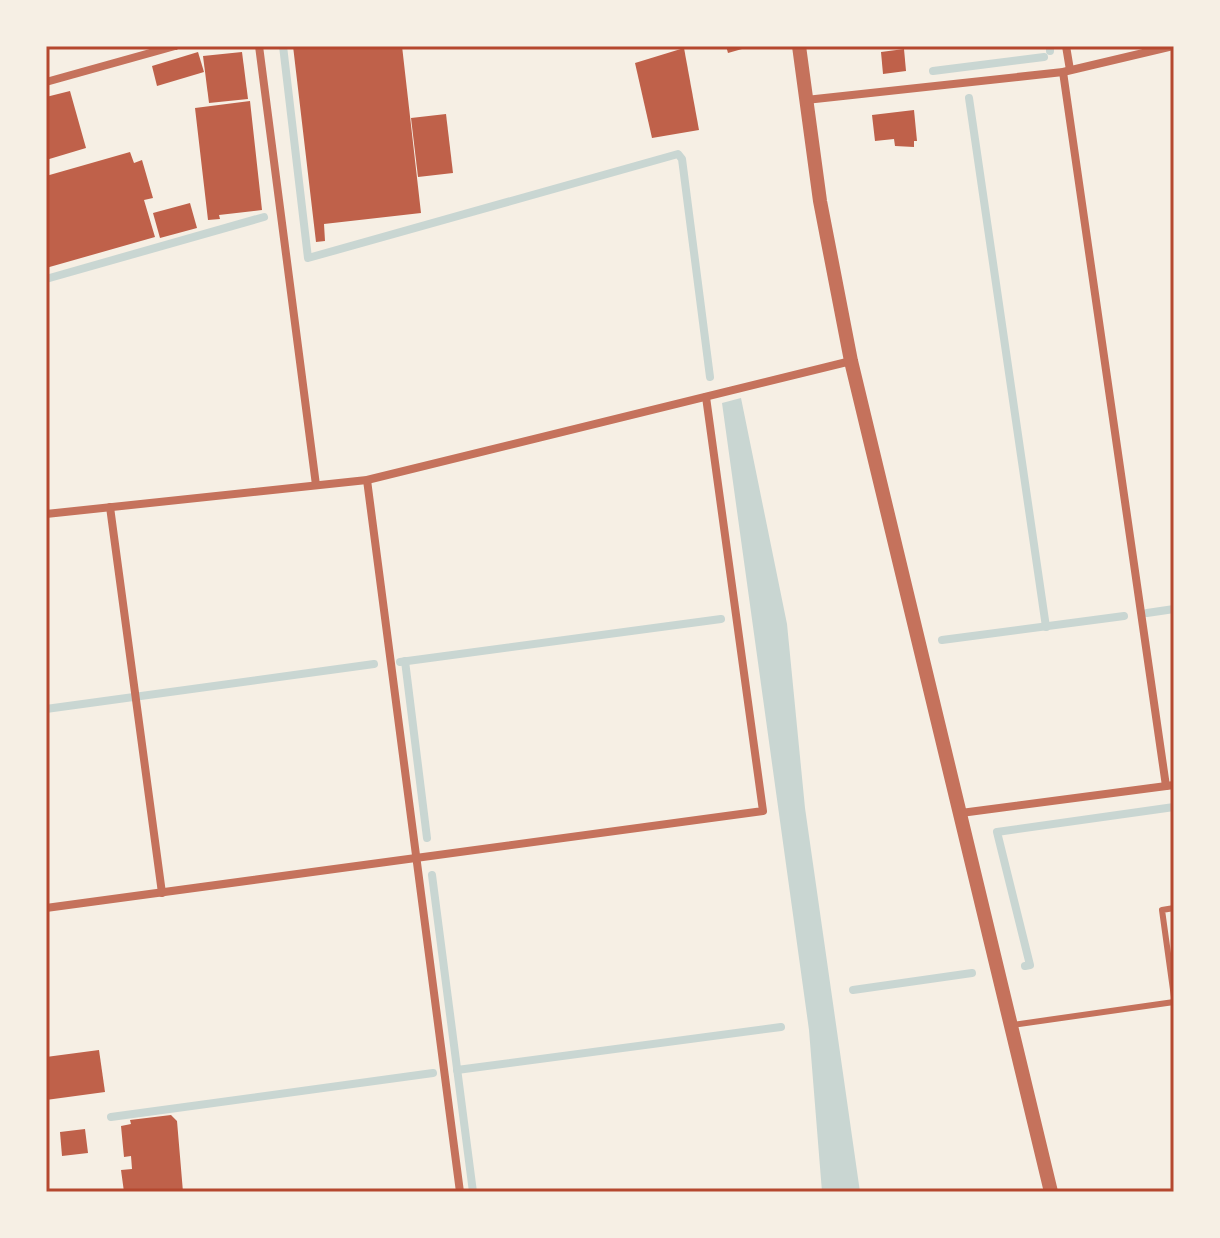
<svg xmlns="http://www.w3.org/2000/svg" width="1220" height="1238" viewBox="0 0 1220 1238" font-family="Roboto,sans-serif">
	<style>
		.water { fill: #c9d6d2 }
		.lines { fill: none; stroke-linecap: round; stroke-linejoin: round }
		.stream { stroke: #c9d6d2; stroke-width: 8 }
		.building { fill: #bf614a }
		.service { stroke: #c5725c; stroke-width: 6 }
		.minor { stroke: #c5725c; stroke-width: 8 }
		.tertiary { stroke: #c5725c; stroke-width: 14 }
		.neatline { fill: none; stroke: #b5482f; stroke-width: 3 }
	</style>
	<rect width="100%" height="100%" fill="#f6efe4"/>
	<path class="water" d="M741 398 787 624 805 808 860 1192H822L809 1030 722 403Z"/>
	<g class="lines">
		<g class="stream">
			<path d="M283 46 308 258 678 154 682 159 710 377"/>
			<path d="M1050 46V51"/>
			<path d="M933 71 1044 57"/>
			<path d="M969 98 1046 627"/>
			<path d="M46 279 264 217"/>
			<path d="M1147 613 1174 609"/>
			<path d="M942 640 1124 616"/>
			<path d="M405 661 427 838"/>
			<path d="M400 662 721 619"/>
			<path d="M46 709 374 664"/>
			<path d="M432 875 473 1192"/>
			<path d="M1025 966 1030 965 997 832 1174 807"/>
			<path d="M853 990 972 973"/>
			<path d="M457 1070 781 1027"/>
			<path d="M111 1117 433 1073"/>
		</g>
	</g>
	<g class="building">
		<path d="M293 46H402L421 213 324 224 325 241 316 242Z"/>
		<path d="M726 46H749V47L728 53Z"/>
		<path d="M684 48 699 130 652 138 635 63Z"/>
		<path d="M904 49 906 71 883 74 881 52Z"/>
		<path d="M198 52 204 72 157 86 152 66Z"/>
		<path d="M242 52 248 99 209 103 203 56Z"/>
		<path d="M70 91 86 148 46 160V97Z"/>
		<path d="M250 101 262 210 219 215 220 219 208 220 195 108Z"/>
		<path d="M914 110 917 141H914V147L895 146 894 139 875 141 872 115Z"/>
		<path d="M446 114 453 173 418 177 411 118Z"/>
		<path d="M130 152 134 163 142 160 153 198 144 200 155 237 46 268V176Z"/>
		<path d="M190 203 197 228 160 238 153 213Z"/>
		<path d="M99 1050 105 1092 46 1100V1057Z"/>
		<path d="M171 1115 177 1121 183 1192H124L121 1170 132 1169 131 1156 124 1157 121 1126 131 1124 130 1120Z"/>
		<path d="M85 1129 88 1153 62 1156 60 1132Z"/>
	</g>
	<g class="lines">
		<g class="service">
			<path d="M1174 908 1162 910 1174 997"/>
			<path d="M1012 1025 1174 1002"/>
		</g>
		<g class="minor">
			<path d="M259 46 316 485"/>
			<path d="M1066 46 1070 70"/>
			<path d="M1063 72 1166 786"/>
			<path d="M46 82 175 46"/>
			<path d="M806 100 1063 72 1173 46"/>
			<path d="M367 480 460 1192"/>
			<path d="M110 507 162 893"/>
			<path d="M46 514 367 480 851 361"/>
			<path d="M961 813 1174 785"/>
			<path d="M46 908 763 811 706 397"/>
		</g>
		<path class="tertiary" d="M799 46 820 201 851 361 1051 1192"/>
	</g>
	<rect width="1220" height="1238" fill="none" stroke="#f6efe4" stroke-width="96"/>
	<rect x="48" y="48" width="1124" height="1142" class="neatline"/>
</svg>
